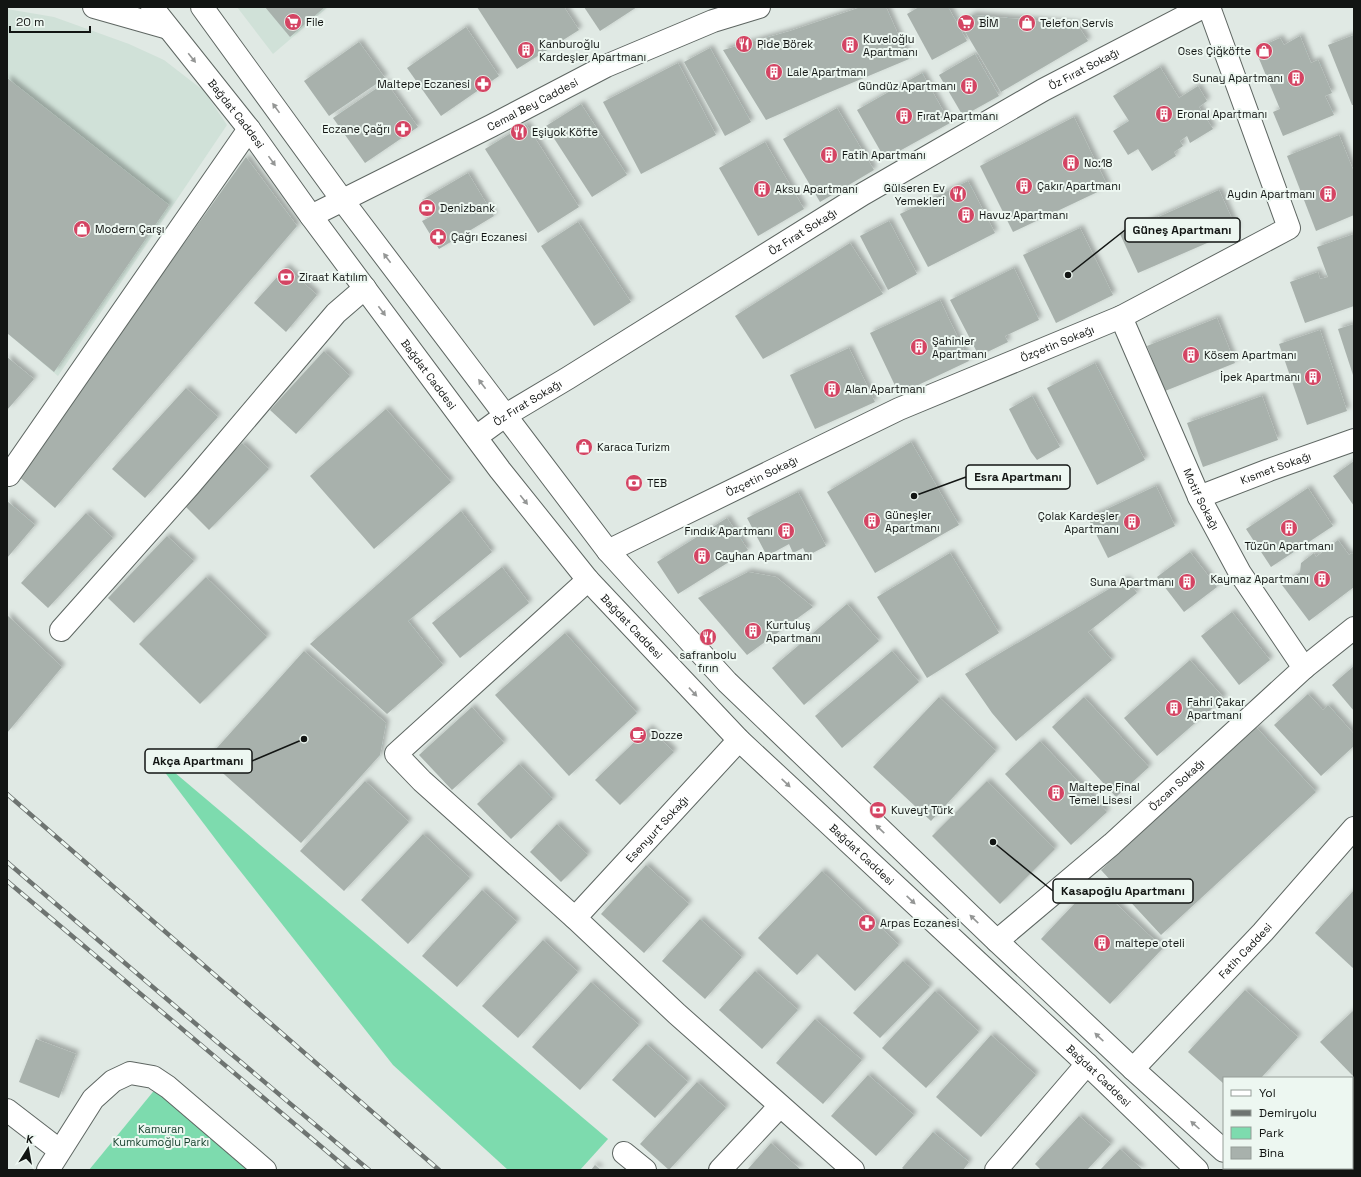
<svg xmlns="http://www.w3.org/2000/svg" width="1361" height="1177" viewBox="0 0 1361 1177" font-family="'Space Grotesk',sans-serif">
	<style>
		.built { fill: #d0e1d8 }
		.green { fill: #7ddbae }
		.building { fill: #a8b1ac; filter: url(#shadow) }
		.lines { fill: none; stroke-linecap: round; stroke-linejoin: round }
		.minor-casing { stroke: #5e6662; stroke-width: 24 }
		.major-casing { stroke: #5e6662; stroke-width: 24 }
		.minor { stroke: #fff; stroke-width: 22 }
		.major { stroke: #fff; stroke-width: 22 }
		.rail-casing { stroke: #6e7471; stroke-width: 4.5 }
		.rail { stroke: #edf7f1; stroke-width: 3; stroke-dasharray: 9; stroke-linecap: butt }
		.oneway { fill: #949695 }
		.labels { text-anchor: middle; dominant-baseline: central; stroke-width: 4; stroke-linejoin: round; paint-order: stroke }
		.poi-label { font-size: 11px; fill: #121513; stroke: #edf7f1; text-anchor: start }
		.street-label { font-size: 11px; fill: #121513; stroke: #edf7f1 }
		.park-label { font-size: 11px; fill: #153f2c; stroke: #edf7f1 }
		.leader { fill: none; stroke: #121513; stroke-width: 1.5 }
		.callout-dot { fill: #121513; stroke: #edf7f1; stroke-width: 1.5 }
		.callout { fill: #edf7f1; stroke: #121513; stroke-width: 1.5 }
		.callout-label { font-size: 12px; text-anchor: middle; font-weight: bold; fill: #121513 }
	</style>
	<defs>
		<filter id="shadow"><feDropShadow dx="3.5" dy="-3.5" stdDeviation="2" flood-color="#0004"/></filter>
	</defs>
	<rect width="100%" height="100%" fill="#e0e9e4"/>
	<g class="built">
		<path d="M237 7H328L273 54Z"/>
		<path d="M7 9 54 17 129 44 164 60 204 91 227 125 58 376 7 333Z"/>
	</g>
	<g class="green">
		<path d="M148 750 608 1139 580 1170H508L393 1065 226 853Z"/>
		<path d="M157 1087 251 1170H89Z"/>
	</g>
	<g class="building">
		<path d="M265 7H325L290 37Z"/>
		<path d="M477 7H564L579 30 517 69Z"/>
		<path d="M584 7H637L600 31Z"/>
		<path d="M861 7H886L909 59 823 95 766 120 723 50 790 31Z"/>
		<path d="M919 7H948L967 41 932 60 907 14Z"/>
		<path d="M973 15 1077 24 1088 41 1001 92 960 23Z"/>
		<path d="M466 27 499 76 441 116 407 68Z"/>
		<path d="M1354 35V105H1352L1328 45Z"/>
		<path d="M1300 36 1311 63 1318 60 1332 93 1325 96 1334 115 1283 136 1273 112 1280 109 1255 49 1280 38 1284 45Z"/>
		<path d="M359 42 385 78 329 116 304 81Z"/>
		<path d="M710 48 751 122 725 136 684 62Z"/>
		<path d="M975 54 999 96 963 116 939 75Z"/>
		<path d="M678 63 716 135 641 174 603 102Z"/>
		<path d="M1160 67 1179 98 1198 86 1207 101 1199 107 1213 129 1190 143 1187 136 1180 141 1183 146 1174 152 1176 156 1152 171 1138 149 1128 155 1113 131 1129 121 1113 96Z"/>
		<path d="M922 73 950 123 885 159 857 110Z"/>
		<path d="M7 78 169 205 54 372 7 333Z"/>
		<path d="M386 82 418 127 365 163 333 118Z"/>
		<path d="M581 104 627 175 592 197 546 126Z"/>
		<path d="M837 108 874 170 820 202 783 139Z"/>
		<path d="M1074 117 1108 187 1013 232 980 166Z"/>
		<path d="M526 124 579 207 538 233 485 149Z"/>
		<path d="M1339 135 1354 172V215L1316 231 1287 156Z"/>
		<path d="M765 142 804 209 758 236 719 168Z"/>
		<path d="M246 157 297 226 55 508 18 476Z"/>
		<path d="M468 173 494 216 439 249 422 221 432 216 422 200Z"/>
		<path d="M968 181 995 233 928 267 900 214Z"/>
		<path d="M1219 190 1237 230 1138 273 1120 234Z"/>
		<path d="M889 221 917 274 888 290 860 236Z"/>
		<path d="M578 222 631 302 594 326 541 246Z"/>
		<path d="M1080 228 1113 295 1056 323 1023 255Z"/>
		<path d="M1354 234V306L1305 323 1290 282 1318 272 1320 279 1328 277 1317 247Z"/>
		<path d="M850 243 883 294 763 359 735 316Z"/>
		<path d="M286 267 317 295 286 332 254 303Z"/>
		<path d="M1014 268 1039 320 1005 336 1008 342 979 356 950 300Z"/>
		<path d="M940 300 969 361 899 394 870 333Z"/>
		<path d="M1217 318 1235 363 1165 391 1147 346Z"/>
		<path d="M1354 324V378L1338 329Z"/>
		<path d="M1320 330 1347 411 1307 425 1279 344Z"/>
		<path d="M849 348 875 402 815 429 790 375Z"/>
		<path d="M324 351 350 376 296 434 270 410Z"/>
		<path d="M7 357 34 379 7 410Z"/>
		<path d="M1095 363 1145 460 1097 485 1047 388Z"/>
		<path d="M186 388 218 417 145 498 112 469Z"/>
		<path d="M1032 396 1060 447 1037 460 1031 452 1009 409Z"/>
		<path d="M1262 396 1278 440 1203 467 1187 423Z"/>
		<path d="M386 409 451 482 374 549 310 476Z"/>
		<path d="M911 442 959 525 875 573 827 492Z"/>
		<path d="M242 443 269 469 209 530 183 504Z"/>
		<path d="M1354 461V506L1333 476Z"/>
		<path d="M1156 486 1175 526 1108 558 1088 518Z"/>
		<path d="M1308 488 1333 526 1271 567 1246 529Z"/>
		<path d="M798 492 826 546 807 556 803 548 793 553 789 544 767 556 747 518Z"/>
		<path d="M7 501 35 525 7 558Z"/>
		<path d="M461 511 492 552 408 621 443 665 387 714 310 644Z"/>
		<path d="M86 513 113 538 48 608 21 583Z"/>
		<path d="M727 518 748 550 678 594 657 562Z"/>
		<path d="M167 536 194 561 134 623 108 598Z"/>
		<path d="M1338 540 1349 555 1352 553 1354 555V587L1309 621 1282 585 1300 572 1301 563 1314 553 1316 557Z"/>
		<path d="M1190 552 1217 587 1184 612 1157 577Z"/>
		<path d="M950 553 999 633 927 678 877 597Z"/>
		<path d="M502 567 529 603 460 658 432 623Z"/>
		<path d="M748 572 776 577 813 607 747 655 698 598Z"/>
		<path d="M206 577 267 637 200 704 139 644Z"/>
		<path d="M1126 579 1137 593 1088 632 1112 660 1016 741 992 713 965 674Z"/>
		<path d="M847 604 879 641 804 705 772 668Z"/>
		<path d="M1232 612 1270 660 1239 685 1201 636Z"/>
		<path d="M7 615 62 667 7 733Z"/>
		<path d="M565 633 637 713 569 776 495 695Z"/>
		<path d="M304 651 386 723 380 755 301 843 207 759Z"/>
		<path d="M892 651 919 682 842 748 815 716Z"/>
		<path d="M1190 660 1224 698 1157 756 1124 718Z"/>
		<path d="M1354 666V711L1332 685Z"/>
		<path d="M1308 694 1323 710 1328 705 1354 734V746L1321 776 1274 725Z"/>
		<path d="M939 697 996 751 931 821 873 767Z"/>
		<path d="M1084 697 1149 767 1116 797 1052 727Z"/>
		<path d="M472 707 504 743 452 790 419 755Z"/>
		<path d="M1256 727 1316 792 1161 935 1101 870Z"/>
		<path d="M649 728 674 752 620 805 595 780Z"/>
		<path d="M1040 741 1107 812 1071 845 1005 774Z"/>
		<path d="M519 764 553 799 511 839 477 804Z"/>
		<path d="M365 781 409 822 344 891 300 851Z"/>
		<path d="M987 781 1055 849 1000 904 932 836Z"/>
		<path d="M557 824 588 855 561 882 530 852Z"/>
		<path d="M423 834 470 878 408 944 361 900Z"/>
		<path d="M646 865 689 904 644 953 601 914Z"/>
		<path d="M822 871 899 945 855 991 817 954 797 975 758 938Z"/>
		<path d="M1094 883 1163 948 1110 1004 1041 939Z"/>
		<path d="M482 890 517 922 457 987 422 956Z"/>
		<path d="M1354 890V969L1315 933Z"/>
		<path d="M700 919 742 957 705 999 662 961Z"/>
		<path d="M543 940 578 972 518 1038 482 1006Z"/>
		<path d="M903 961 930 987 880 1038 853 1013Z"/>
		<path d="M755 971 798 1010 762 1049 719 1010Z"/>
		<path d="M591 982 639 1025 580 1090 532 1047Z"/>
		<path d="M1245 990 1298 1037 1261 1078H1224V1084L1188 1052Z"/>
		<path d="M935 991 979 1032 926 1088 882 1048Z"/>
		<path d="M1354 1010V1077L1320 1042Z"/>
		<path d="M815 1019 862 1060 823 1104 776 1063Z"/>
		<path d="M991 1035 1036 1075 981 1137 936 1097Z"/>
		<path d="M36 1039 76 1054 59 1098 19 1082Z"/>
		<path d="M646 1044 688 1082 655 1118 612 1080Z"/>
		<path d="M868 1075 914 1115 876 1156 831 1116Z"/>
		<path d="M697 1082 726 1108 669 1170 640 1144Z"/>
		<path d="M1079 1116 1111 1144 1087 1170H1041L1035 1164Z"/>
		<path d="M933 1132 969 1162 963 1170H905L902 1168Z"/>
		<path d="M771 1143 801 1170H747Z"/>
		<path d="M1120 1149 1143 1170H1100Z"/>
		<path d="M595 1165 601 1170H591Z"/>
	</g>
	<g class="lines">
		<g class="minor-casing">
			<g id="minor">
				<path d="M94 7 168 28"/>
				<path id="s1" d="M311 216 491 126 606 66 713 21 759 7"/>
				<path id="s2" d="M1121 317 1199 497 1240 573 1304 668"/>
				<path id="s3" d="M476 437 506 415 568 378 863 194 1043 90 1203 7"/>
				<path d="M9 475 249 129"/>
				<path id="s4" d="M1199 497 1269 470 1354 440"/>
				<path id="s5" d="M608 551 899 409 1121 317 1289 228 1209 7"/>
				<path d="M588 580 396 754 422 781 575 918 677 1014 853 1170"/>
				<path d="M61 630 190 485 336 313 365 288"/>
				<path id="s6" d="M575 918 739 740"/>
				<path id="s7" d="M997 941 1112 844 1304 668 1354 628"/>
				<path d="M7 1110 59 1150"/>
				<path d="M1352 1152 1354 1151"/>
				<path d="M624 1153 645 1170"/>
				<path d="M48 1170 93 1099 113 1081 130 1073 153 1077 168 1087 265 1170"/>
				<path d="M720 1170 780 1106"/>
				<path d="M996 1170 1087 1064"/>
				<path d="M1329 1170 1331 1168"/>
			</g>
		</g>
		<g class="major-casing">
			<g id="major">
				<path id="s8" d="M152 7 249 129 311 216 500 470 588 580 739 740 1087 1064 1197 1170"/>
				<path d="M202 7 343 201 608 551 727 682 997 941 1133 1069 1224 1151"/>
				<path id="s9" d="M1133 1069 1263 932 1354 828"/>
				<path d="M1243 1168 1246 1170"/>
			</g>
		</g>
		<use href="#minor" class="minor"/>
		<use href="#major" class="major"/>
		<g class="rail-casing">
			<g id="rail">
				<path d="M7 794 439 1170"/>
				<path d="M7 862 210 1036 369 1170"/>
				<path d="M7 881 349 1170"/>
			</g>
		</g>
		<use href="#rail" class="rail"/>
	</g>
	<defs><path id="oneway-solid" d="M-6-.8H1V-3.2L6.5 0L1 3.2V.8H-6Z"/></defs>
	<g class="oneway">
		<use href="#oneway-solid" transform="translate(192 58) rotate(51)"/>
		<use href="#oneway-solid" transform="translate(276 108) rotate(-126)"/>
		<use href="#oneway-solid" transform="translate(272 161) rotate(54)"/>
		<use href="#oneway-solid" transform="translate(387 258) rotate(-127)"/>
		<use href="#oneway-solid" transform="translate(382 311) rotate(53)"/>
		<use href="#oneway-solid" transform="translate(482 384) rotate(-127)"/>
		<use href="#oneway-solid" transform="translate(524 500) rotate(51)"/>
		<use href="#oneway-solid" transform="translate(693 692) rotate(47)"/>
		<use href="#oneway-solid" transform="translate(786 783) rotate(43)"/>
		<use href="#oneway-solid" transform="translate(880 829) rotate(-136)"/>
		<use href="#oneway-solid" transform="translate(911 900) rotate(43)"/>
		<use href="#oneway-solid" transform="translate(974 919) rotate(-136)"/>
		<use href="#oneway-solid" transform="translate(1099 1037) rotate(-137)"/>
		<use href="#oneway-solid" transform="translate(1195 1125) rotate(-138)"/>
	</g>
	<defs>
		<g id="supermarket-disc" transform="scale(0.9)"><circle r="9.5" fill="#d44463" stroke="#edf7f1"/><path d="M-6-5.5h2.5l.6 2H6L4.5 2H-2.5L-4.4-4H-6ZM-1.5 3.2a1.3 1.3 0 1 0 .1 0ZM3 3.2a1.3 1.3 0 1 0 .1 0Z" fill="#fff"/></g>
		<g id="shop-disc" transform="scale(0.9)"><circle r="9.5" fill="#d44463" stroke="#edf7f1"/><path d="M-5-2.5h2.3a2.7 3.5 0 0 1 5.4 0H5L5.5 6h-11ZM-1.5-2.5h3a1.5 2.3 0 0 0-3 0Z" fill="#fff"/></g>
		<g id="restaurant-disc" transform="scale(0.9)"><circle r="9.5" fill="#d44463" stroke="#edf7f1"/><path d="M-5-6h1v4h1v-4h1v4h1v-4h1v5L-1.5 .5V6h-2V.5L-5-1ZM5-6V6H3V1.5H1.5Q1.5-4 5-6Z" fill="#fff"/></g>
		<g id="building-disc" transform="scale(0.9)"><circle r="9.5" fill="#d44463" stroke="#edf7f1"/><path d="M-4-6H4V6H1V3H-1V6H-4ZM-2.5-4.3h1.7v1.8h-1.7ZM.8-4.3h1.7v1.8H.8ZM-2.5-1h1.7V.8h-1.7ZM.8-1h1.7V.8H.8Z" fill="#fff"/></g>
		<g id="pharmacy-disc" transform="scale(0.9)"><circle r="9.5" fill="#d44463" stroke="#edf7f1"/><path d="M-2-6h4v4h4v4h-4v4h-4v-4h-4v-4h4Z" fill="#fff"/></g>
		<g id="bank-disc" transform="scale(0.9)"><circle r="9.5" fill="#d44463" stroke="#edf7f1"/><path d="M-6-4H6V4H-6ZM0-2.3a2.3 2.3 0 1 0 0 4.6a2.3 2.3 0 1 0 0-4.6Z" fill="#fff"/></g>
		<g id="cafe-disc" transform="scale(0.9)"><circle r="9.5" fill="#d44463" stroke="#edf7f1"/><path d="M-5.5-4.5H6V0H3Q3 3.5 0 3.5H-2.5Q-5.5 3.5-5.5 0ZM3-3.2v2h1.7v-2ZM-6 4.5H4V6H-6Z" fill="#fff"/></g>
	</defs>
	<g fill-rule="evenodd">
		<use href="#supermarket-disc" x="293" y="22"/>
		<use href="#supermarket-disc" x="966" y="23"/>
		<use href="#shop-disc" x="1027" y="23"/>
		<use href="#restaurant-disc" x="744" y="44"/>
		<use href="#building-disc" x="850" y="45"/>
		<use href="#building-disc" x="526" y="50"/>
		<use href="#shop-disc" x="1264" y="51"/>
		<use href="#building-disc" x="774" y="72"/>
		<use href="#building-disc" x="1296" y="78"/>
		<use href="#pharmacy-disc" x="483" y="84"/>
		<use href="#building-disc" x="969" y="86"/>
		<use href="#building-disc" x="1164" y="114"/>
		<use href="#building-disc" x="904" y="116"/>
		<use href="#pharmacy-disc" x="403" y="129"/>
		<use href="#restaurant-disc" x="519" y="132"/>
		<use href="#building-disc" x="829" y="155"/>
		<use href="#building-disc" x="1071" y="163"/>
		<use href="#building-disc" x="1024" y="186"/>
		<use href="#building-disc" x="762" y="189"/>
		<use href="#restaurant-disc" x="958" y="194"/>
		<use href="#building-disc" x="1328" y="194"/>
		<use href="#bank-disc" x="427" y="208"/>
		<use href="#building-disc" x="966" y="215"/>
		<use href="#shop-disc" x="82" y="229"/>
		<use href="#pharmacy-disc" x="438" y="237"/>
		<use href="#bank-disc" x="286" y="277"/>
		<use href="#building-disc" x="919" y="347"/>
		<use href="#building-disc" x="1191" y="355"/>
		<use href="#building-disc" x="1313" y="377"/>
		<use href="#building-disc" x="832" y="389"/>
		<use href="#shop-disc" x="584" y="447"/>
		<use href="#bank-disc" x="634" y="483"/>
		<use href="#building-disc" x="872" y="521"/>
		<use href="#building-disc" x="1132" y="522"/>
		<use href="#building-disc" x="1289" y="528"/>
		<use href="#building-disc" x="786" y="531"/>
		<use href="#building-disc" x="702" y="556"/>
		<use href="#building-disc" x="1322" y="579"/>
		<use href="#building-disc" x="1187" y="582"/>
		<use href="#building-disc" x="753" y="631"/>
		<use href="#restaurant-disc" x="708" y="637"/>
		<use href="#building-disc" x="1174" y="708"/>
		<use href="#cafe-disc" x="638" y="735"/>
		<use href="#building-disc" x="1056" y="793"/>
		<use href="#bank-disc" x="878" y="810"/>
		<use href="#pharmacy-disc" x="867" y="923"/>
		<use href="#building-disc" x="1102" y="943"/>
	</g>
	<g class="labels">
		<g class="poi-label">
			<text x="306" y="22">File</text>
			<text x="979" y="23">BİM</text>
			<text x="1040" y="23">Telefon Servis</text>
			<text x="863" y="39">Kuveloğlu<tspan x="863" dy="13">Apartmanı</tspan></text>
			<text x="539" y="44">Kanburoğlu<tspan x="539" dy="13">Kardeşler Apartmanı</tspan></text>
			<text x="757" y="44">Pide Börek</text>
			<text x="1251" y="51" text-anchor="end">Oses Çiğköfte</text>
			<text x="787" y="72">Lale Apartmanı</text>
			<text x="1283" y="78" text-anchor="end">Sunay Apartmanı</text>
			<text x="470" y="84" text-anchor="end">Maltepe Eczanesi</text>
			<text x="956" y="86" text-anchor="end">Gündüz Apartmanı</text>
			<text x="1177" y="114">Eronal Apartmanı</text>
			<text x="917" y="116">Fırat Apartmanı</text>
			<text x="390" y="129" text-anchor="end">Eczane Çağrı</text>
			<text x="532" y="132">Eşiyok Köfte</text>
			<text x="842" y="155">Fatih Apartmanı</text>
			<text x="1084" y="163">No:18</text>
			<text x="1037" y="186">Çakır Apartmanı</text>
			<text x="945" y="188" text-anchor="end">Gülseren Ev<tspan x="945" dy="13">Yemekleri</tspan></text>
			<text x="775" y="189">Aksu Apartmanı</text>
			<text x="1315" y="194" text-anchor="end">Aydın Apartmanı</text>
			<text x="440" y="208">Denizbank</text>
			<text x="979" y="215">Havuz Apartmanı</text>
			<text x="95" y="229">Modern Çarşı</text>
			<text x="451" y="237">Çağrı Eczanesi</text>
			<text x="299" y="277">Ziraat Katılım</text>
			<text x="932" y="341">Şahinler<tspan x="932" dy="13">Apartmanı</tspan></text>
			<text x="1204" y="355">Kösem Apartmanı</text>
			<text x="1300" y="377" text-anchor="end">İpek Apartmanı</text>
			<text x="845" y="389">Alan Apartmanı</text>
			<text x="597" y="447">Karaca Turizm</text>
			<text x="647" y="483">TEB</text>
			<text x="885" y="515">Güneşler<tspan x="885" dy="13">Apartmanı</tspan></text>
			<text x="1119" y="516" text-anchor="end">Çolak Kardeşler<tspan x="1119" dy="13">Apartmanı</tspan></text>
			<text x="773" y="531" text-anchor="end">Fındık Apartmanı</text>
			<text x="1289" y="546" text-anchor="middle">Tüzün Apartmanı</text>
			<text x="715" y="556">Cayhan Apartmanı</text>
			<text x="1309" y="579" text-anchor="end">Kaymaz Apartmanı</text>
			<text x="1174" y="582" text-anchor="end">Suna Apartmanı</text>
			<text x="766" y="625">Kurtuluş<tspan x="766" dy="13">Apartmanı</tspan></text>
			<text x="708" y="655" text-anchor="middle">safranbolu<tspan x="708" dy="13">fırın</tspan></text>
			<text x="1187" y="702">Fahri Çakar<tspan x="1187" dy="13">Apartmanı</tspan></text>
			<text x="651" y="735">Dozze</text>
			<text x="1069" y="787">Maltepe Final<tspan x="1069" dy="13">Temel Lisesi</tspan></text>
			<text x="891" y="810">Kuveyt Türk</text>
			<text x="880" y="923">Arpas Eczanesi</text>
			<text x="1115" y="943">maltepe oteli</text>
		</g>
		<g class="street-label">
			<text stroke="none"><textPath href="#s3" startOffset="711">Öz Fırat Sokağı</textPath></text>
			<text stroke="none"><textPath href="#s1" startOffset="248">Cemal Bey Caddesi</textPath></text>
			<text stroke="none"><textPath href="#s8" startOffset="136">Bağdat Caddesi</textPath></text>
			<text stroke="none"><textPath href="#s3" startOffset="386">Öz Fırat Sokağı</textPath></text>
			<text stroke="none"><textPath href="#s5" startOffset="495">Özçetin Sokağı</textPath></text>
			<text stroke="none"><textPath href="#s8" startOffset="460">Bağdat Caddesi</textPath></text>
			<text stroke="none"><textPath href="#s3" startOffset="62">Öz Fırat Sokağı</textPath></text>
			<text stroke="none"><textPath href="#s4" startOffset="82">Kısmet Sokağı</textPath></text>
			<text stroke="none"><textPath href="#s5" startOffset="171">Özçetin Sokağı</textPath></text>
			<text stroke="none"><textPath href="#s2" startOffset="199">Motif Sokağı</textPath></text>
			<text stroke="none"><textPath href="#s8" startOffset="784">Bağdat Caddesi</textPath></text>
			<text stroke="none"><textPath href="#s7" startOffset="238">Özcan Sokağı</textPath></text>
			<text stroke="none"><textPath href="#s6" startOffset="121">Esenyurt Sokağı</textPath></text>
			<text stroke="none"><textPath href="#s8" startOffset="1108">Bağdat Caddesi</textPath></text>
			<text stroke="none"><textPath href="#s9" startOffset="163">Fatih Caddesi</textPath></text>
			<text stroke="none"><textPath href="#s8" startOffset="1432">Bağdat Caddesi</textPath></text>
		</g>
		<g class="park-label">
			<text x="161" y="1129">Kamuran<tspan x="161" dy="13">Kumkumoğlu Parkı</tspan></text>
		</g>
	</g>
	<path class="leader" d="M1068 275L1125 230M914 496L966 477M304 739L252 761M993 842L1053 891"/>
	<g class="callout-dot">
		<circle cx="1068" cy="275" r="4"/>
		<circle cx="914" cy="496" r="4"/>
		<circle cx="304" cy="739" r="4"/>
		<circle cx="993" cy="842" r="4"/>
	</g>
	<g class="callout">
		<rect x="1125" y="218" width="115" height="24" rx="4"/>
		<rect x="966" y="465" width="104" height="24" rx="4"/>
		<rect x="145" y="749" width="107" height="24" rx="4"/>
		<rect x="1053" y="879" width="140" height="24" rx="4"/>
	</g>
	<g class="callout-label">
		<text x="1182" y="234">Güneş Apartmanı</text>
		<text x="1018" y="481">Esra Apartmanı</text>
		<text x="198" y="765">Akça Apartmanı</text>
		<text x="1123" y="895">Kasapoğlu Apartmanı</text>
	</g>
	<rect width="1361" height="1177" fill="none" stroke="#121513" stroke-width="16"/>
	<rect x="1223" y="1077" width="130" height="92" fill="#edf7f1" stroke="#959d98"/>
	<rect x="1231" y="1090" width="20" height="6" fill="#ffffff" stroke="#959d98"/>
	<text x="1259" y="1097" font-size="12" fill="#121513">Yol</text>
	<rect x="1231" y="1110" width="20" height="6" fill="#6e7471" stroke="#959d98"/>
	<text x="1259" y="1117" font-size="12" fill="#121513">Demiryolu</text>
	<rect x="1231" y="1127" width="20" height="12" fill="#7ddbae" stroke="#959d98"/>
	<text x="1259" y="1137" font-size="12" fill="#121513">Park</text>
	<rect x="1231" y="1147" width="20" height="12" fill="#a8b1ac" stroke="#959d98"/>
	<text x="1259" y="1157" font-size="12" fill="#121513">Bina</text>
	<g transform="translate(28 1149) rotate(11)" stroke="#edf7f1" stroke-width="3" paint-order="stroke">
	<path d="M0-3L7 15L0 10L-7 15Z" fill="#121513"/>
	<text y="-6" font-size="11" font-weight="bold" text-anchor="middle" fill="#121513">K</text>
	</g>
	<path d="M10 26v6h80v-6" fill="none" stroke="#121513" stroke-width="2"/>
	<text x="16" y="26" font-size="12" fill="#121513" stroke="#edf7f1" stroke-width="3" paint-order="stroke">20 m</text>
</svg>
